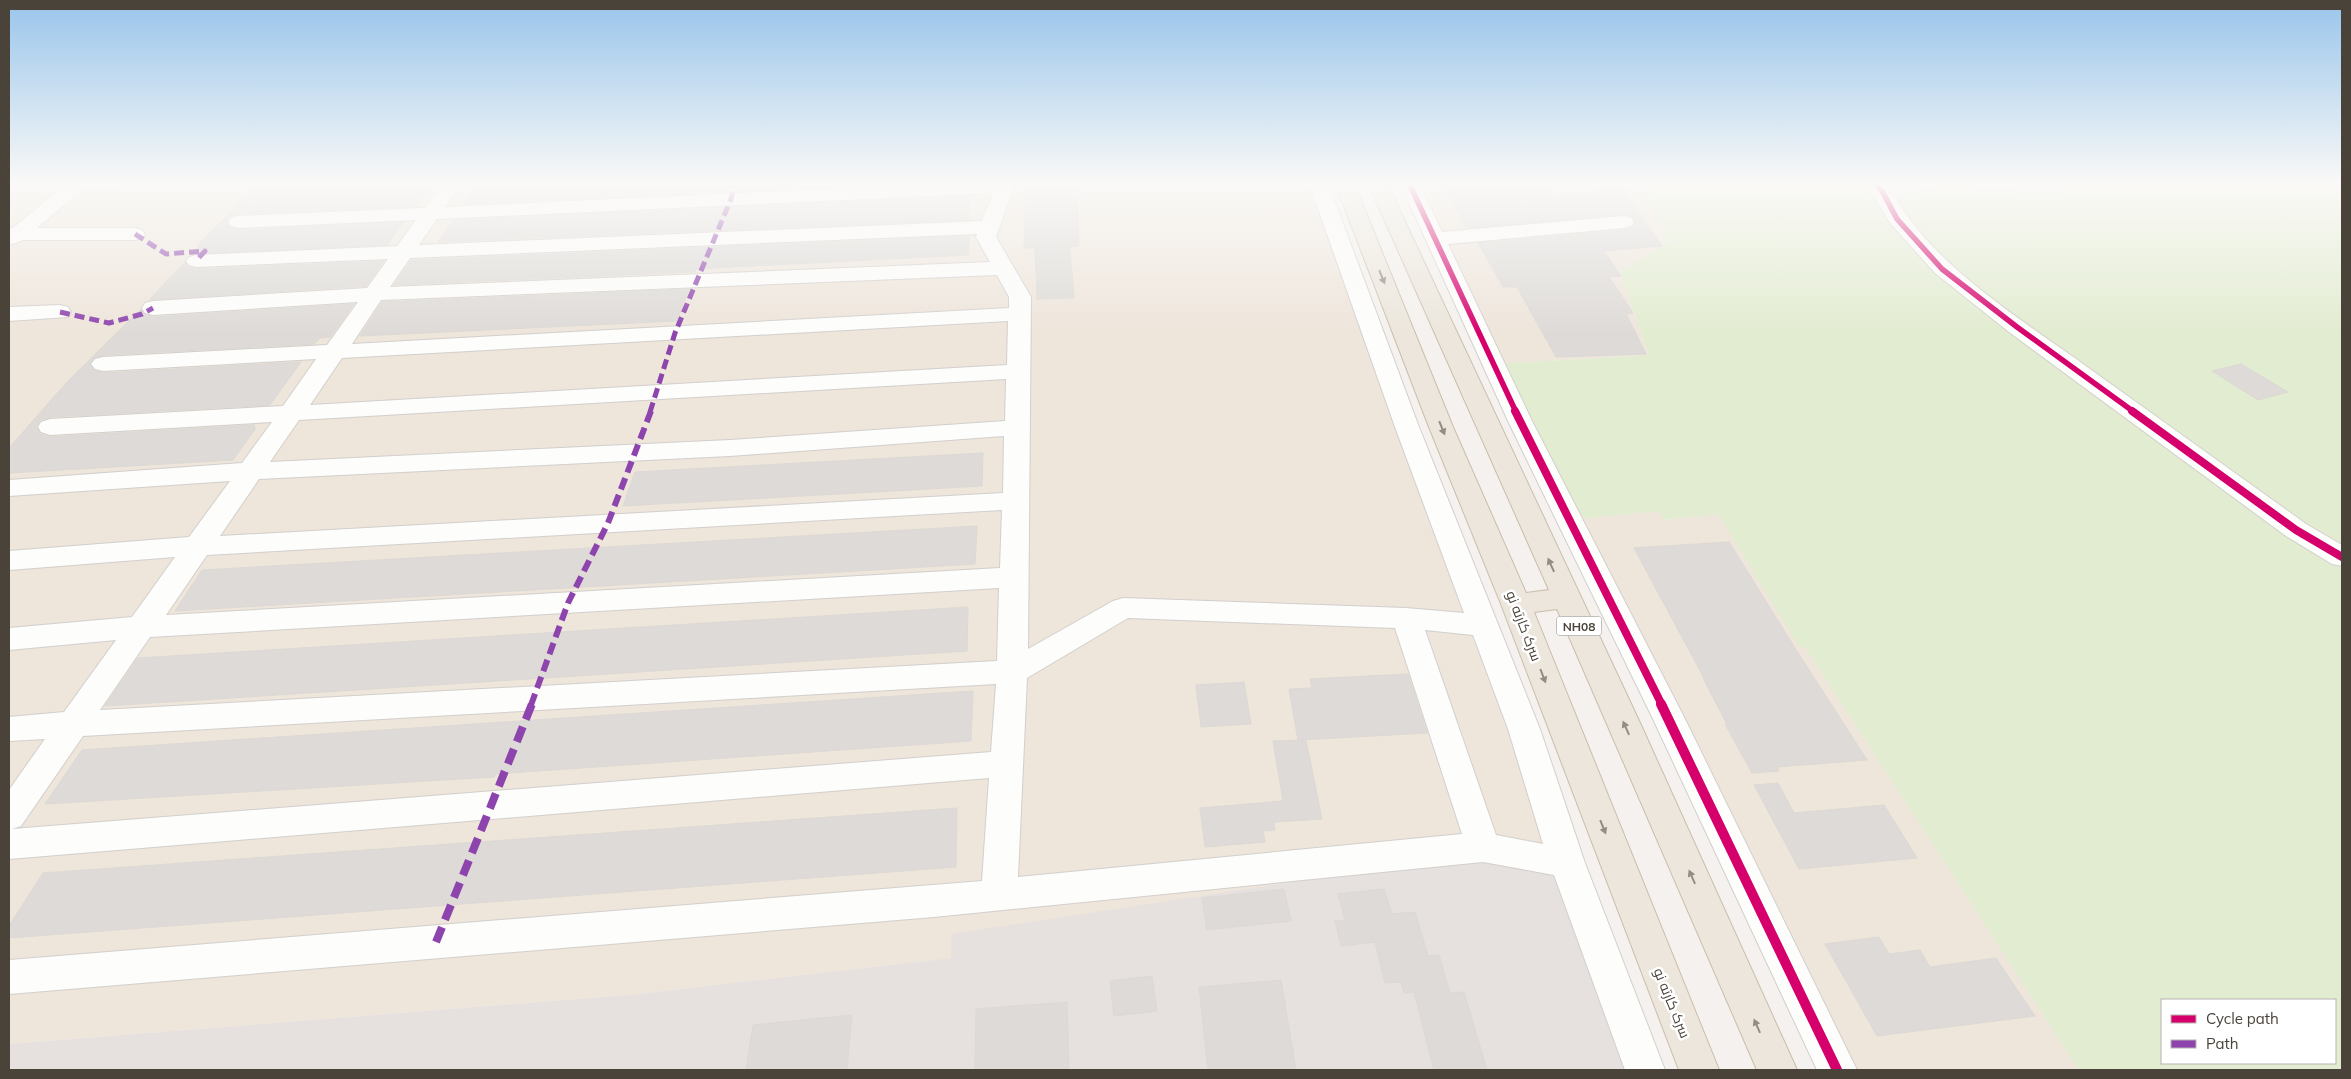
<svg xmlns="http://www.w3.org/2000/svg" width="2351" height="1079" viewBox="0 0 2351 1079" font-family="Mulish,Cairo,sans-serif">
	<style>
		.commercial { fill: #eee5db }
		.industrial { fill: #e6e1de }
		.green { fill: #e2ecd0; fill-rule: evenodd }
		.building { fill: #dddad7; stroke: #dcd8d4 }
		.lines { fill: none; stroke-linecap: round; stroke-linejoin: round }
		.minor-casing { stroke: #d2cfcc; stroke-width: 2 }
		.highway-casing { stroke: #cbbdaa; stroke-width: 2 }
		.minor { fill: #fdfdfc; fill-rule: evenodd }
		.highway { fill: #ece6dc; fill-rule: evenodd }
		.quiet-far2 { stroke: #8e44ad; stroke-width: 5; stroke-dasharray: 10 5; stroke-linecap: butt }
		.quiet-far1 { stroke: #8e44ad; stroke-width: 6; stroke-dasharray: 12 6; stroke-linecap: butt }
		.quiet { stroke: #8e44ad; stroke-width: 8; stroke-dasharray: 16 8; stroke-linecap: butt }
		.cycleway-far2-casing { stroke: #fff; stroke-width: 8 }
		.cycleway-far1-casing { stroke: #fff; stroke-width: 11 }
		.cycleway-casing { stroke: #fff; stroke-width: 13 }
		.cycleway-far2 { stroke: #d6006c; stroke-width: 5.5 }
		.cycleway-far1 { stroke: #d6006c; stroke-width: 8 }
		.cycleway { stroke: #d6006c; stroke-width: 10 }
		.oneway { fill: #938c83 }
		.labels { text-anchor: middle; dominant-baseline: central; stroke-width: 5; stroke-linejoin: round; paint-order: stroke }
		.shield { fill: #fff; stroke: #807b75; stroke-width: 1 }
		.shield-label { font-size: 12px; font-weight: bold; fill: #4a433a }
		.street-label { font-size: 14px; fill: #4a433a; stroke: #fff }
	</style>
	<rect width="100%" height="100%" fill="#f4f1ee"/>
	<g class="commercial">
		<path d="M9 183H1318L1567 863 951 934 952 958 628 995 9 1044Z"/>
		<path d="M1409 183H1647L1667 242 1620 272 1649 355 1493 364Z"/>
		<path d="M1659 511 1665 520 1718 514 1800 647H1805L2079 1070H1837L1669 719 1570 520Z"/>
	</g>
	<path class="industrial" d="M1557 842 1645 1070H9V1044L628 995 951 958V934Z"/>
	<path class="green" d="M1647 183H2342V1070H2079L1805 647 1800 648 1718 514 1664 520 1659 511 1570 520 1493 364 1649 355 1620 272 1667 242ZM2162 1000H2335V1063H2162Z"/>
	<g class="building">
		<path d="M382 183H433L416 207 238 214 230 216 226 222 230 228 238 230 404 222 387 245 192 254 200 246H197L253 188Z"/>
		<path d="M478 183H884V185L464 204Z"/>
		<path d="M1026 183H1077L1079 246 1070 247 1074 298 1037 299 1035 248H1024Z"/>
		<path d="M1442 183H1478L1480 187 1544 184 1551 195 1624 190 1662 246 1604 251 1621 276 1609 277 1633 313 1626 314 1646 354 1556 357 1517 287H1503L1478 243 1624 230 1632 228 1636 223 1632 217 1624 214 1470 228 1465 226Z"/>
		<path d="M970 196 969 220 438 242 453 220Z"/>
		<path d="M969 236V255L696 269 695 272 394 285 411 260Z"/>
		<path d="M384 261 366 286 149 300 185 262 188 267 196 269Z"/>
		<path d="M689 289 677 321 360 336 382 302Z"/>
		<path d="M354 304 330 337 320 338 314 344 103 355 94 358 89 364 95 371 103 373 301 362 270 405 50 417 40 420 36 426 40 434 50 437 255 425 253 428H256L233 460 9 473V448L68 381 141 309 145 315 153 317Z"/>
		<path d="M2241 364 2288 392 2258 400 2212 371Z"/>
		<path d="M983 453 982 486 623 506 635 472Z"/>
		<path d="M977 526 975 564 175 611 202 570Z"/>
		<path d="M1729 542 1795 648 1867 760 1777 767 1779 771 1752 773 1725 724H1727L1703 678H1704L1634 548Z"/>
		<path d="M968 607 967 651 105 706 138 658Z"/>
		<path d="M1408 674 1427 733 1298 740 1289 689 1312 688 1310 679Z"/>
		<path d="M1244 682 1251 724 1201 727 1196 685Z"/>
		<path d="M973 691 971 741 495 774 494 777 45 804 82 750Z"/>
		<path d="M1306 740 1322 819 1274 822 1275 830 1263 831 1265 842 1205 847 1200 808 1283 801 1273 741Z"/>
		<path d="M1778 783 1794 813 1884 805 1917 858 1799 869 1754 785Z"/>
		<path d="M957 808 956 867 9 938V926L43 873Z"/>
		<path d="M1284 889 1291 921 1207 930 1202 898Z"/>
		<path d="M1384 889 1392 914 1415 912 1428 956 1439 955 1450 993 1464 992 1487 1070H1434L1414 992 1404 993 1401 982 1385 983 1375 942 1341 946 1335 921 1345 920 1338 894Z"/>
		<path d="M1879 937 1889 954 1920 950 1930 967 1996 958 2035 1016 1877 1036 1825 944Z"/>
		<path d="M1152 976 1157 1011 1114 1016 1110 981Z"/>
		<path d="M1281 980 1296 1070H1208L1199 987Z"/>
		<path d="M1067 1002 1069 1070H975L976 1009Z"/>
		<path d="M852 1015 847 1070H746L753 1025Z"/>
	</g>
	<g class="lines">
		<g class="minor-casing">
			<g id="minor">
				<path d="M67 183H120L118 187 82 190 37 228H135L142 230 145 234 142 238 135 240H23L13 244 9 243V228H13Z"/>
				<path d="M442 183H461L445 207 957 183H1015L996 237 1031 297 1028 649 1113 601 1123 598 1406 608 1464 613 1395 427 1309 183H1328L1419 427 1540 729 1585 863 1665 1070H1625L1554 875 1483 862 934 917 9 994V960L982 881 989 778 9 859V790L45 739 9 741V717L64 712 116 640 9 650V628L132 617 175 557 9 570V551L189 537 230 481 9 496V480L242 463 272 422 50 435 41 432 38 427 41 422 50 419 283 406 316 359 103 371 95 369 91 364 95 359 103 357 327 345 358 302 153 315 145 313 142 308 145 303 153 301 367 288 388 259 196 267 189 265 186 261 189 257 196 255 397 246 416 220 238 228 231 226 228 222 231 218 238 216 425 208ZM993 193 982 221 419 245 437 219ZM977 234 976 237 990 262 390 287 410 258ZM997 275 1009 297V308L352 344 381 300ZM1008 321 1007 365 310 405 342 358ZM1006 379 1005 421 730 440 270 462 299 420ZM1004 436 1003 493 220 536 259 479 730 456ZM1002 510 1000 568 166 615 207 555ZM999 588 997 661 100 710 150 637ZM1128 618 1395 628 1462 834 1018 877 1027 678ZM1425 630 1473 635 1508 729 1543 844 1496 835ZM996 684 991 752 12 829 21 826 83 736Z"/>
				<path d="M1400 183H1419L1442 232 1624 216 1631 218 1634 222 1631 226 1624 228 1448 244 1532 421 1685 719 1857 1070H1817L1653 719 1508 421Z"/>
				<path d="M1866 183H1943L1941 187 1894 195C1933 266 2025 322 2090 369 2162 421 2234 472 2306 524L2342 545V566L2332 564 2286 536 2009 332 1935 273 1890 223Z"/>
				<path d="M1968 183H2070L2061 191 2054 193 1977 189 1970 187Z"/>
				<path d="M60 305 68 307 71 312 68 317 9 321V307Z"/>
			</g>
		</g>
		<g class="highway-casing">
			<path id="highway" d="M1335 183H1354L1453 427 1526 593 1549 590 1368 183H1387L1641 725 1797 1070H1757L1557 609 1534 612 1719 1070H1679L1501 604 1429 427Z"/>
		</g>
		<use href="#minor" class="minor"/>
		<use href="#highway" class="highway"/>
		<g class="quiet-far2">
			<path d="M135 234 166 254 205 251 196 261"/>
			<path d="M60 312 109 323 142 314 153 308"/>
			<path d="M650 412 675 333 731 199 735 183"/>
		</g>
		<path class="quiet-far1" d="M531 705 568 603 608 523 651 411"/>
		<path class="quiet" d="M436 942 532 704"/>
		<g class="cycleway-far2-casing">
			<g id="cycleway-far2">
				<path d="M1409 183 1516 412"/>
				<path d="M1875 183 1882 191 1897 219 1942 269 2017 327 2134 412"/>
			</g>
		</g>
		<g class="cycleway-far1-casing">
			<g id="cycleway-far1">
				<path d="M1515 411 1662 705"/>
				<path d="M2132 411 2296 530 2342 557"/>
			</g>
		</g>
		<g class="cycleway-casing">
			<path id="cycleway" d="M1661 704 1837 1070"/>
		</g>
		<use href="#cycleway-far2" class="cycleway-far2"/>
		<use href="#cycleway-far1" class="cycleway-far1"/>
		<use href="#cycleway" class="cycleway"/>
	</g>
	<defs><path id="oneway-solid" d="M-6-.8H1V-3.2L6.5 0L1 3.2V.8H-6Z" transform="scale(1.25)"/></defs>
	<g class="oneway">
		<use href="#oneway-solid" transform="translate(1382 277) rotate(68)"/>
		<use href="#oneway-solid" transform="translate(1442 428) rotate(68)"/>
		<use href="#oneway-solid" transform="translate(1551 565) rotate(-114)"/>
		<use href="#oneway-solid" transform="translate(1543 676) rotate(69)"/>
		<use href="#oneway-solid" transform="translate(1626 728) rotate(-114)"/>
		<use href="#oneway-solid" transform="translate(1603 827) rotate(68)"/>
		<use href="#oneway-solid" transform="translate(1692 877) rotate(-114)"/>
		<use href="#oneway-solid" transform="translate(1757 1026) rotate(-114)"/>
	</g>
	<linearGradient id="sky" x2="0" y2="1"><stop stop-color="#99c5eb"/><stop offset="0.55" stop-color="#faf9f7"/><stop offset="1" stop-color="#faf9f7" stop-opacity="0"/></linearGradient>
	<rect width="2351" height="334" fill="url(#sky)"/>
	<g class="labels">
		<rect class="shield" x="1556.5" y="616.5" width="45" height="19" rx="4"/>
		<g class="shield-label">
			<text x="1579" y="626">NH08</text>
		</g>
		<g class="street-label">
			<text transform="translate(1524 626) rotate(69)">سرک کارته نو</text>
			<text transform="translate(1672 1003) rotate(68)">سرک کارته نو</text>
		</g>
	</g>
	<rect width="2351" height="1079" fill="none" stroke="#4a433a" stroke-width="20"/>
	<rect x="2161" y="999" width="175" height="65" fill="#ffffff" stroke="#b7b4b0"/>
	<rect x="2171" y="1015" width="25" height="8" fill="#d6006c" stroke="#b7b4b0"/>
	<text x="2206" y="1024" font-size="15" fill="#4a433a">Cycle path</text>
	<rect x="2171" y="1040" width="25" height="8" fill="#8e44ad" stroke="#b7b4b0"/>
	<text x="2206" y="1049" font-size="15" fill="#4a433a">Path</text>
</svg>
